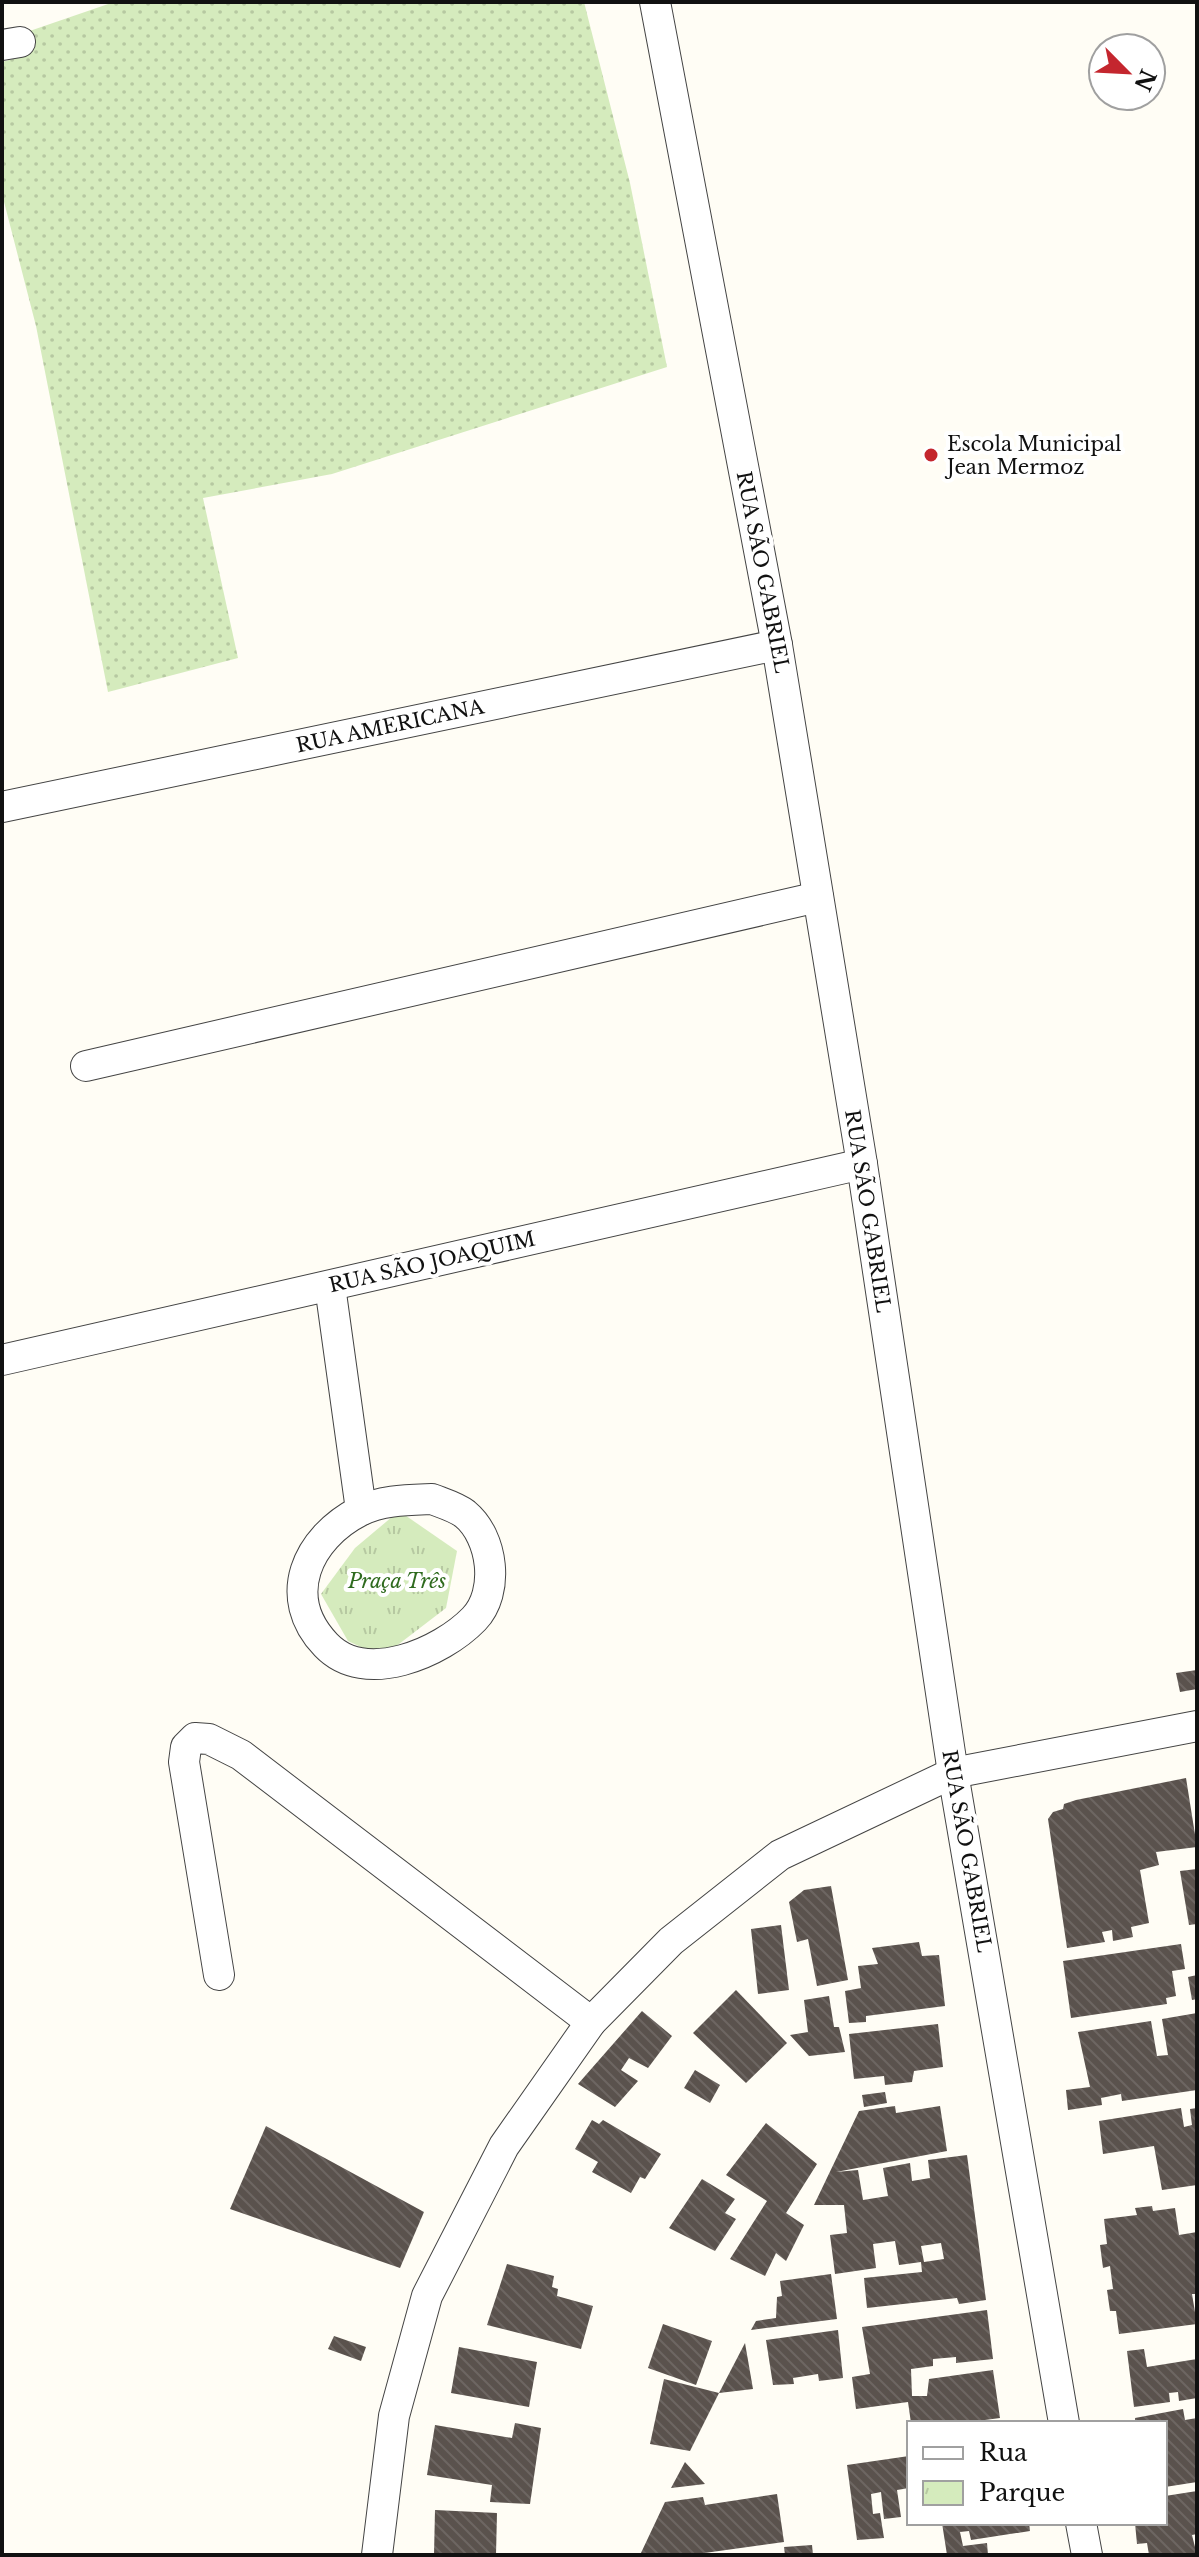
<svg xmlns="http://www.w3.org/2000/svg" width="1199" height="2557" viewBox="0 0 1199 2557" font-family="'Libre Baskerville',serif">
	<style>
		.grass { fill: url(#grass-dots) }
		.park { fill: url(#park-tufts) }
		.building { fill: url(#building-back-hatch); fill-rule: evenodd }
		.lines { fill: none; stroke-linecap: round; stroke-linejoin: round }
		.minor-casing { stroke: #444; stroke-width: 32 }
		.minor { stroke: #fff; stroke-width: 30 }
		.poi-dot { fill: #c4262e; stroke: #fff; stroke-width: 3 }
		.labels { text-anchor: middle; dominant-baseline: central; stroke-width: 8; stroke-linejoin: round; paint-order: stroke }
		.poi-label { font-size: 20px; fill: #111; stroke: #fff; text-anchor: start }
		.street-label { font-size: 20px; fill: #111; stroke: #fff }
		.park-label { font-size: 20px; font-style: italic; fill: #2f6b1f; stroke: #fff }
	</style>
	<defs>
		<pattern id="grass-dots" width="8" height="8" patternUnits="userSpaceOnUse" patternTransform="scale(2)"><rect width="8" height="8" fill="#d5ebbd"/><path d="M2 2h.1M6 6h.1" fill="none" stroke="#b6c8a1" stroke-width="1.8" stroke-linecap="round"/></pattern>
		<pattern id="park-tufts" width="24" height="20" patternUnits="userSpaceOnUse" patternTransform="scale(2)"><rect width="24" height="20" fill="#d5ebbd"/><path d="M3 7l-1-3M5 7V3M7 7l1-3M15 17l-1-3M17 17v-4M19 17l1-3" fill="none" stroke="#b6c8a1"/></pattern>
		<pattern id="building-back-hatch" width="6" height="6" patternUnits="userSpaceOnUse" patternTransform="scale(2)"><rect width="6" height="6" fill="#5a524d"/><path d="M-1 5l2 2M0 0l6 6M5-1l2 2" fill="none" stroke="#6d6662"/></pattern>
	</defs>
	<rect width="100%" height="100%" fill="#fffdf5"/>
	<path class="grass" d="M114 2H584L630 183 667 367 332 474 203 498 238 658 108 692 36 326 2 194V62L20 57 18 35Z"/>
	<path class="park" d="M399 1511 457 1551 446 1608 382 1657 348 1641 321 1594 355 1548Z"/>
	<g class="building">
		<path d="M1197 1670V1689L1180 1692 1176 1673Z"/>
		<path d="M1186 1778 1197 1847 1156 1852 1159 1865 1140 1870 1149 1923 1131 1927 1133 1937 1113 1941 1112 1930 1102 1932 1105 1942 1067 1948 1048 1819 1053 1812 1063 1809 1064 1804 1076 1800Z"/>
		<path d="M1197 1869V1924L1189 1925 1180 1871Z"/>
		<path d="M831 1886 848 1980 817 1986 808 1939 797 1942 789 1902 804 1890Z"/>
		<path d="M781 1925 789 1990 758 1994 751 1929Z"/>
		<path d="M919 1942 922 1956 939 1955 945 2006 866 2016V2022L849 2023 845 1991 861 1988 858 1966 878 1964 872 1948Z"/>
		<path d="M1181 1944 1185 1969 1172 1971 1176 1996 1166 1998 1167 2004 1071 2018 1063 1961Z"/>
		<path d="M1197 1975V1999L1192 2000 1188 1977Z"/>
		<path d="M736 1990 787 2043 746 2083 693 2033Z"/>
		<path d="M829 1996 834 2027H839L845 2052 809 2056 790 2035 808 2032 804 2000Z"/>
		<path d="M642 2011 672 2036 648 2068 629 2058 621 2070 638 2081 615 2107 578 2084Z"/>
		<path d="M1197 2013V2090L1122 2101 1121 2094 1101 2098 1102 2105 1068 2110 1066 2090 1090 2087 1078 2032 1151 2021 1157 2056 1168 2055 1162 2019Z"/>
		<path d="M938 2024 943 2067 914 2071 912 2082 885 2085 884 2076 854 2079 849 2034Z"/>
		<path d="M695 2070 720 2085 710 2103 684 2088Z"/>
		<path d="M885 2092 887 2103 864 2107 862 2095Z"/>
		<path d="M895 2106 896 2113 940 2106 947 2151 836 2172 858 2170 863 2200 888 2196 883 2168 910 2163 912 2181 930 2178 928 2160 967 2155 986 2300 959 2304 957 2298 867 2308 864 2278 922 2272 921 2262 899 2265 895 2241 873 2244 876 2268 835 2274 830 2235 847 2233 844 2205H814L859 2111ZM941 2243 944 2259 924 2262 921 2246Z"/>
		<path d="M1181 2108 1184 2127 1192 2125 1190 2109 1197 2108V2185L1162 2190 1154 2146 1103 2154 1099 2121Z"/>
		<path d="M592 2120 599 2124 603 2120 661 2154 645 2179 640 2177 631 2193 592 2172 598 2162 575 2149Z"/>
		<path d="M766 2123 817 2164 786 2213 804 2225 786 2261 776 2253 765 2276 730 2259 767 2201 726 2175Z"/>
		<path d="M266 2126 424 2212 400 2268 230 2209Z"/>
		<path d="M702 2179 735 2199 725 2213 736 2219 715 2251 669 2228Z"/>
		<path d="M1152 2206 1153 2211 1175 2208 1179 2235 1197 2232V2294H1192L1197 2324 1119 2334 1116 2311H1110L1107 2290 1113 2289 1110 2266 1103 2268 1100 2245 1107 2244 1104 2219 1137 2215 1135 2208Z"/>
		<path d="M507 2264 554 2276 552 2287 558 2289 557 2296 593 2306 581 2349 487 2325Z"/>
		<path d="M831 2274 837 2319 751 2330 756 2321 776 2318 777 2297 782 2296 780 2281Z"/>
		<path d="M987 2310 993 2359 956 2363V2357L933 2359V2366L911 2369 912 2396H927L929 2379 993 2370 1000 2418 962 2423H911L908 2402 856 2409 852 2377 870 2374 862 2327Z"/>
		<path d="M663 2324 712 2341 696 2385 648 2368Z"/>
		<path d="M838 2330 843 2378 819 2381 818 2374 793 2378 794 2384 773 2385 766 2340Z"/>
		<path d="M334 2336 366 2347 361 2361 328 2349Z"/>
		<path d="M745 2343 753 2389 719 2393Z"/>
		<path d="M459 2347 537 2362 529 2407 451 2393Z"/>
		<path d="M1144 2349 1147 2367 1197 2359V2398L1179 2401 1178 2392 1169 2393 1170 2402 1134 2407 1127 2351Z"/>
		<path d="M664 2379 719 2393 690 2451 650 2444Z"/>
		<path d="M1183 2409 1185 2420 1197 2418V2482L1165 2487V2423H1135V2418Z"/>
		<path d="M515 2423 541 2428 530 2504 490 2502 492 2485 427 2475 435 2425 512 2438Z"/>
		<path d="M909 2456V2488L897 2490 901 2517 884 2519 881 2492 871 2494 873 2514 880 2513 884 2538 857 2540 847 2465Z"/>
		<path d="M685 2462 705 2484 671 2488Z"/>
		<path d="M1197 2491V2534L1192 2535 1197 2555H1149L1147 2543 1137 2544 1135 2523H1165V2496Z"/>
		<path d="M777 2494 784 2542 690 2555H640L665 2502 703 2497 705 2505Z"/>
		<path d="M435 2510 497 2513 496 2555H434Z"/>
		<path d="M942 2523H1029L1030 2531 971 2540 969 2531 960 2532 963 2546 987 2543 988 2555H947Z"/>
		<path d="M812 2545 813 2555H785L784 2547Z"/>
	</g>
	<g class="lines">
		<g class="minor-casing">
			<g id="minor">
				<path d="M655 2 777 645 862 1164 953 1773 1064 2423"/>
				<path d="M2 45 20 42"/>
				<path d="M2 807 777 645"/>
				<path d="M86 1066 818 897"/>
				<path d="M330 1286 361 1510"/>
				<path d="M2 1360 862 1164"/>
				<path d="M432 1499C442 1503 456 1507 465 1514 493 1537 500 1592 474 1619 441 1653 365 1686 326 1645 280 1597 307 1538 360 1511 382 1500 408 1500 432 1499Z"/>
				<path d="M219 1975 184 1762 186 1747 195 1738 209 1739 241 1755 591 2022"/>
				<path d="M1081 2523 1087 2555"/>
				<path d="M377 2555 394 2416 427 2296 504 2146 591 2022 671 1941 780 1855 953 1773 1197 1726"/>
			</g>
		</g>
		<use href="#minor" class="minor"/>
	</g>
	<circle class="poi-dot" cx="931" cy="455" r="8"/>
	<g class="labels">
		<g class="poi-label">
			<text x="947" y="444">Escola Municipal<tspan x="947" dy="23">Jean Mermoz</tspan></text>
		</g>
		<g class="street-label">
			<text transform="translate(763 572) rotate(79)">RUA SÃO GABRIEL</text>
			<text transform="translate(390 726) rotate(-12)">RUA AMERICANA</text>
			<text transform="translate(868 1211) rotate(81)">RUA SÃO GABRIEL</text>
			<text transform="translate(432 1262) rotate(-13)">RUA SÃO JOAQUIM</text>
			<text transform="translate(967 1851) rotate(80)">RUA SÃO GABRIEL</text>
		</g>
		<g class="park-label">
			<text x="397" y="1581">Praça Três</text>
		</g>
	</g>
	<rect width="1199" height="2557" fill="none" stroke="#111111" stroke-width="8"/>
	<rect x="907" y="2421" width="260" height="104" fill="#ffffff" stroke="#a0a0a0" stroke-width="2"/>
	<rect x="923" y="2447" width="40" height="12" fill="#ffffff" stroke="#a0a0a0" stroke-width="2"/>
	<text x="979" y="2461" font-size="24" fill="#111111">Rua</text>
	<rect x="923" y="2481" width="40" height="24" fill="url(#park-tufts)" stroke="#a0a0a0" stroke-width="2"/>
	<text x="979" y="2501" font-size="24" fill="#111111">Parque</text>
	<g transform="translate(1127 72) rotate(114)"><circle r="38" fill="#ffffff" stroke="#a0a0a0" stroke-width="2"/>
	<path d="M0-6L14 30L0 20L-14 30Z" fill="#c4262e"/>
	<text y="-12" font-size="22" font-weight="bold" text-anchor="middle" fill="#111111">N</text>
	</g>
</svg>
